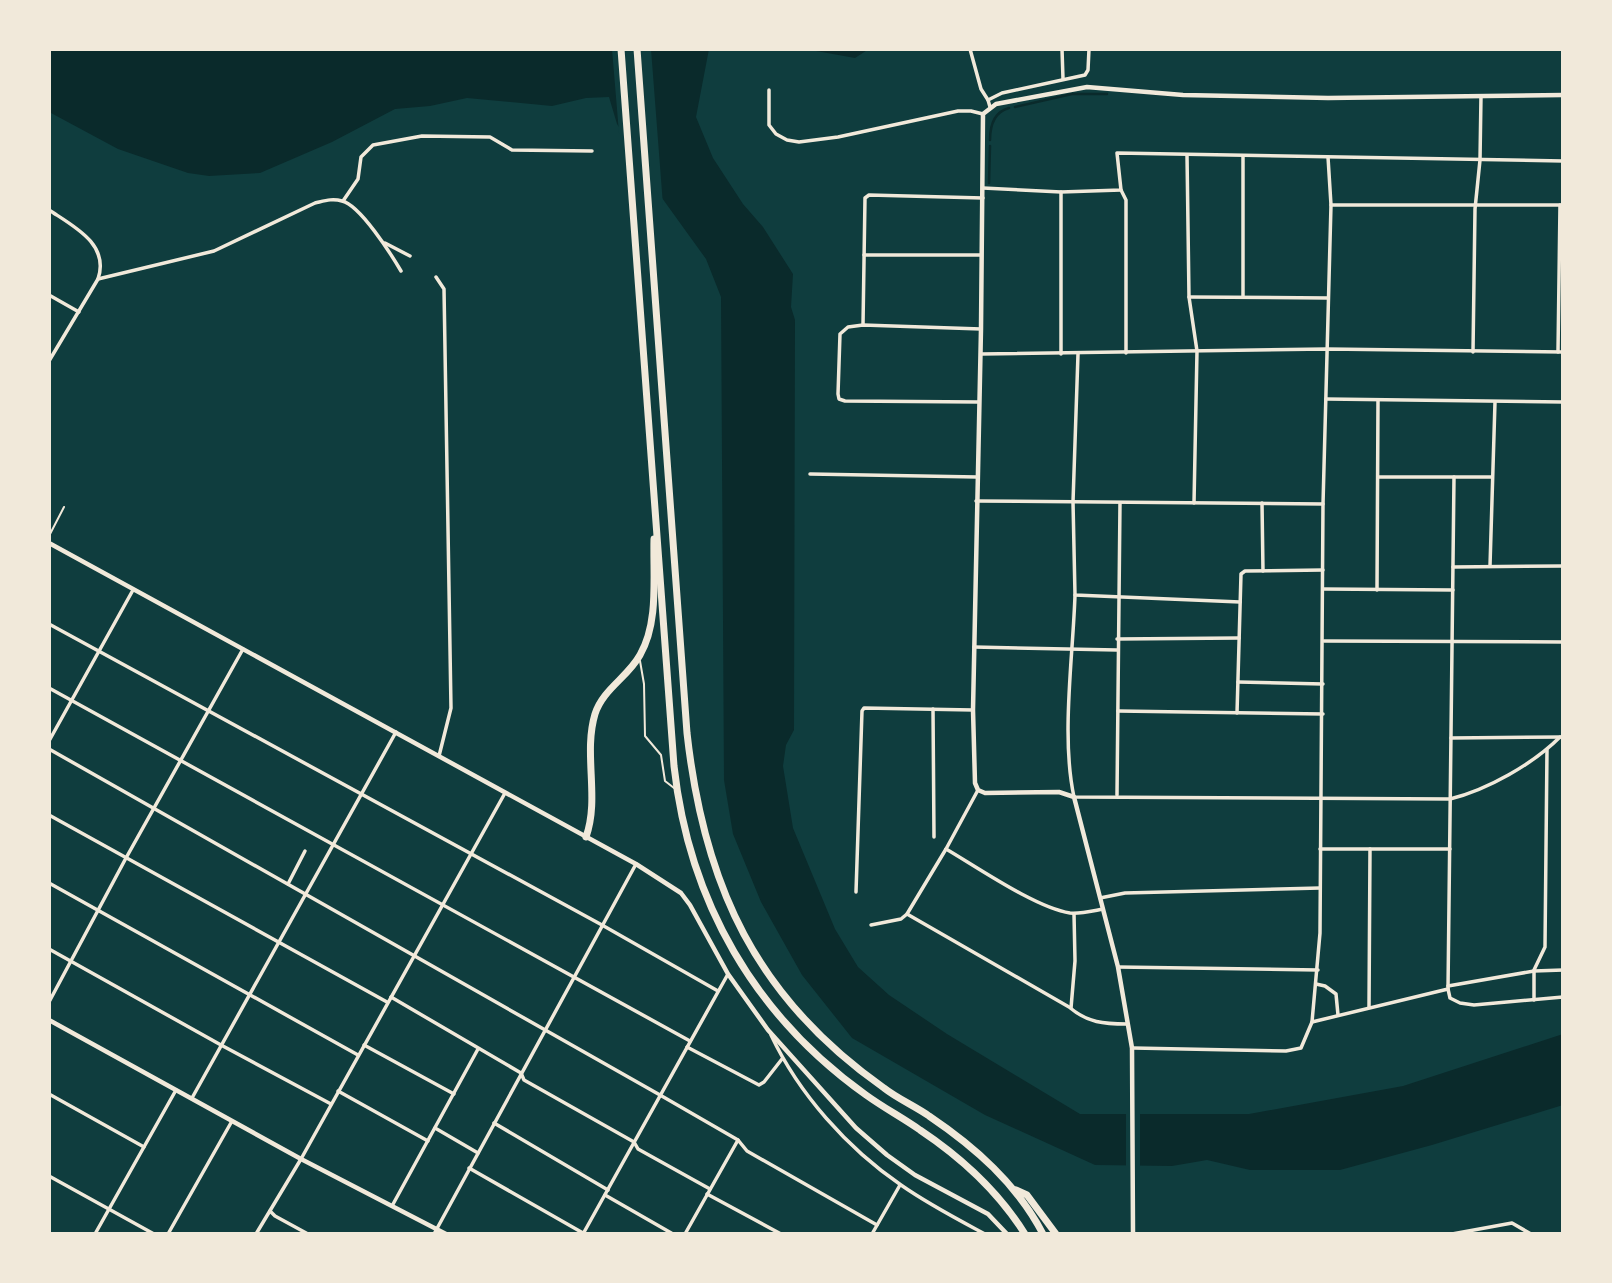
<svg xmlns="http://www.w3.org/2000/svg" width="1612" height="1283" viewBox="0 0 1612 1283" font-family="Montserrat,sans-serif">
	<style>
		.water { fill: #0a2a2b }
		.pier { fill: #0f3d3e }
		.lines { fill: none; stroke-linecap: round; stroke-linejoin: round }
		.stream { stroke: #0a2a2b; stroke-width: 2.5 }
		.service { stroke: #f1e9da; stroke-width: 2 }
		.minor { stroke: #f1e9da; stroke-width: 3.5 }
		.tertiary { stroke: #f1e9da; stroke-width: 4.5 }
		.motorway { stroke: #f1e9da; stroke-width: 7 }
	</style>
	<rect width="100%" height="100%" fill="#0f3d3e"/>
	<g class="water">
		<path d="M49 49H709L696 117 713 158 743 204 763 227 793 274 791 307 795 320 794 730 786 745 783 766 793 828 835 929 858 967 889 995 947 1034 1080 1114H1249L1403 1086 1563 1034V1105L1432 1145 1340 1170H1250L1207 1160 1172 1166 1095 1165 985 1115 852 1038 802 975 761 902 733 834 724 780 721 297 706 259 662 198V193L617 124 609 97 586 98 552 106 467 98 430 106 395 109 332 142 260 173 209 176 188 173 118 149 51 113Z"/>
		<path d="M805 49H869L855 58Z"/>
	</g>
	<g class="pier">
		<path d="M612 49H651L663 205 658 194 619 133Z"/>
		<rect x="1126" y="1110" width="14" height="59"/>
	</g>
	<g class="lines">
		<g class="stream">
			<path d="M1015 107 1072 94H1107"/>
			<path d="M990 140C990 126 994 112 1009 108"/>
			<path d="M989 183 990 146"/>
		</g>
		<g class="service">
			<path d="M49 536 64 507"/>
			<path d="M640 661 644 684 645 736 661 755 665 781 674 788"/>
		</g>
		<g class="minor">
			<path d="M970 49 981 89 988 100 990 107"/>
			<path d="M1062 49 1063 79"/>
			<path d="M769 90V125L776 134 787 140 799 142 838 137 958 111H971L983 114"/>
			<path d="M988 100 1002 93 1085 75 1088 70 1089 49"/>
			<path d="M1187 155 1189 297 1197 351 1194 503"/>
			<path d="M1243 156V296"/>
			<path d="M983 188 1061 192 1121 190 1117 153 1563 161"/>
			<path d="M1121 190 1126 200V353"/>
			<path d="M1061 192V354"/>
			<path d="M343 201 358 179 361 157 373 145 422 136 490 137 512 150 592 151"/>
			<path d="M1331 205H1563"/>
			<path d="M49 210C73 226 110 244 98 279L49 361"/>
			<path d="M385 243 410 256"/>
			<path d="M864 255H981"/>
			<path d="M436 277 444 289 451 708 439 756"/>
			<path d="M98 279 214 251 315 203C324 201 332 198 342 201 360 205 391 254 401 271"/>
			<path d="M49 295 79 312"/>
			<path d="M1189 297 1328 298"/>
			<path d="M863 325 865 198 869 195 983 198"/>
			<path d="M1473 352 1475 209 1480 160 1481 96"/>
			<path d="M1558 352 1560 205"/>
			<path d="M981 354 1327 349 1563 352"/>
			<path d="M1078 354 1073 502 1075 595 1240 602"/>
			<path d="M1326 399 1563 402"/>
			<path d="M979 402 845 401 839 399 838 394 840 334 848 327 863 325 981 329"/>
			<path d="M810 474 977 477"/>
			<path d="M1379 477H1492"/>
			<path d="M1454 477 1448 989 1450 998 1460 1003 1474 1005 1563 997"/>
			<path d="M976 501 1323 504"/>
			<path d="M1262 503 1263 571"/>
			<path d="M1490 566 1495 402"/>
			<path d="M1453 567 1563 566"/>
			<path d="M1323 589 1453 590"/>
			<path d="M1377 590 1378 400"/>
			<path d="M1075 595C1073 657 1061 737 1074 797L1450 799C1487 790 1533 764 1560 737"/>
			<path d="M49 624 602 925 718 991"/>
			<path d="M1117 639 1239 638"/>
			<path d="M1324 641 1563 642"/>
			<path d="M974 647 1117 650"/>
			<path d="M1238 682 1323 684"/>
			<path d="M49 688 690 1041"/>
			<path d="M933 709 934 837"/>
			<path d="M1118 711 1323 714"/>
			<path d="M1237 713 1241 574 1245 571 1323 570"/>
			<path d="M1451 738 1563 737"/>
			<path d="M49 741 133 590"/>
			<path d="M49 749 660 1095 738 1140 747 1151 877 1225"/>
			<path d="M1117 795 1120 503"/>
			<path d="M49 815 387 1002"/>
			<path d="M946 849C977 867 1036 908 1070 913 1080 914 1092 911 1103 909"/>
			<path d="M1320 849H1450"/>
			<path d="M49 883 358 1055"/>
			<path d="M288 884 305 851"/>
			<path d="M856 892 862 711 864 708 973 710"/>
			<path d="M1100 898 1125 893 1320 888"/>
			<path d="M907 914 1069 1007C1088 1023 1104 1024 1127 1024"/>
			<path d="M871 925 901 919 907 914 946 849 978 790"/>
			<path d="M49 949 221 1045 331 1104"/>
			<path d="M1118 967 1318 970"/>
			<path d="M1316 984 1325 986 1336 994 1338 1015"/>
			<path d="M1448 986 1534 971 1563 970"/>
			<path d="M391 997 521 1073 524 1080 634 1142 638 1149 710 1189"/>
			<path d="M1534 1000V970L1545 947 1547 750"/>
			<path d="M49 1002 126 858 243 649"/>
			<path d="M1369 1007 1370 849"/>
			<path d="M1071 1008 1075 961 1074 914"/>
			<path d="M1312 1022 1448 989"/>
			<path d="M771 1035C799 1094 847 1148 901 1185 928 1204 957 1219 985 1234"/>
			<path d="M364 1045 454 1094"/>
			<path d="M687 1047 759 1085 764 1082 782 1059"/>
			<path d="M1133 1048 1286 1051 1301 1048 1312 1022 1320 933 1323 504 1331 205 1328 157"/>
			<path d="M338 1091 428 1141"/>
			<path d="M49 1094 144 1147"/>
			<path d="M192 1098 396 732"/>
			<path d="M494 1123 608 1190"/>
			<path d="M435 1128 478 1153"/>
			<path d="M469 1168 583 1233"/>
			<path d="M49 1176 154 1234"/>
			<path d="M707 1194 781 1234"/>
			<path d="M605 1195 673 1234"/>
			<path d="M392 1206 478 1049"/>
			<path d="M270 1211 275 1216 308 1234"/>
			<path d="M95 1234 176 1090"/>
			<path d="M168 1234 232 1121"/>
			<path d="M256 1234 301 1159 505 793"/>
			<path d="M434 1234 636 864"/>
			<path d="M583 1234 728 974"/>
			<path d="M685 1234 738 1140"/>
			<path d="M872 1234 900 1185"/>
			<path d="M1452 1234 1512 1223 1531 1234"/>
		</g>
		<g class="tertiary">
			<path d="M49 543 636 864 681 893 690 905 728 974 768 1030 856 1128 887 1155 915 1175 988 1214 1007 1234"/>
			<path d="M49 1020 301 1159 446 1234"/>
			<path d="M1133 1234 1132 1048 1118 967 1074 797 1059 792 985 793 978 790 975 783 973 710 981 329 983 114 996 104 1087 87 1183 95 1328 98 1563 95"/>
		</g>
		<g class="motorway">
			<path d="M621 49 674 766C689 902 755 1016 866 1095 884 1108 903 1118 920 1130 962 1158 998 1191 1025 1234"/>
			<path d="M637 49 687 733C704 886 756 998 884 1088 898 1099 915 1106 929 1116 975 1147 1017 1184 1043 1234"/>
			<path d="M586 837C600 798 583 754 595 714 603 689 628 677 640 655 659 622 653 577 654 539"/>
			<path d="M1016 1190 1027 1195 1056 1234"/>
		</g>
	</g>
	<rect width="1612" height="1283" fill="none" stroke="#f1e9da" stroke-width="102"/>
</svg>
